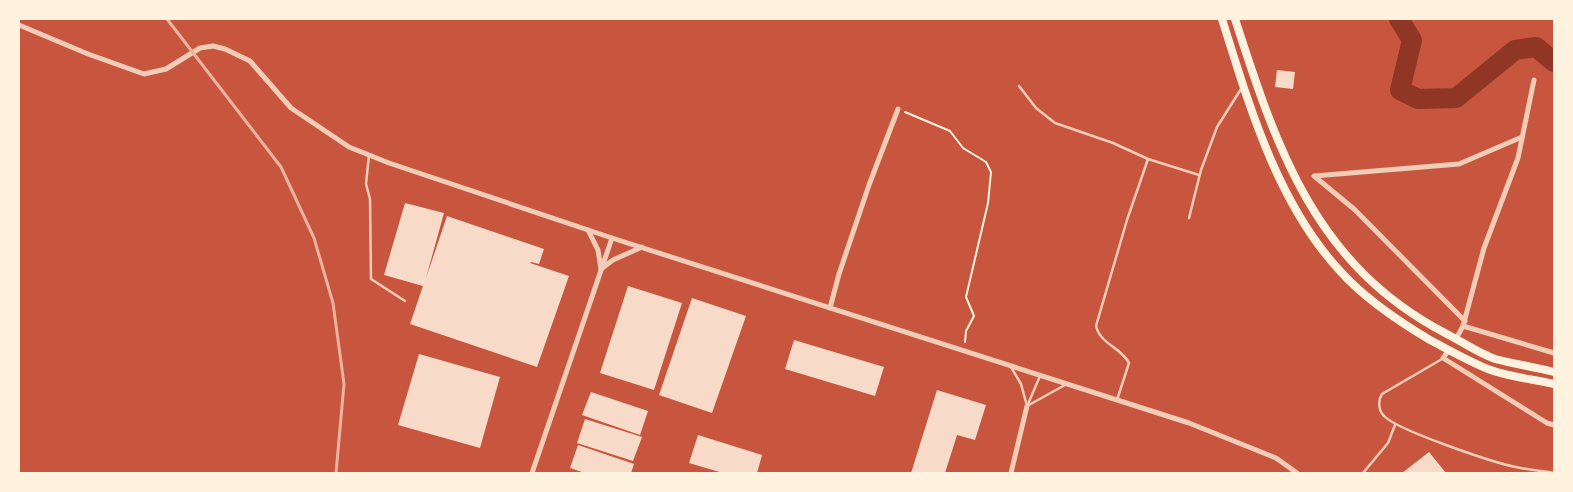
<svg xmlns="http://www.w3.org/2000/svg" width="1573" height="492" viewBox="0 0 1573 492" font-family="'Fira Sans',sans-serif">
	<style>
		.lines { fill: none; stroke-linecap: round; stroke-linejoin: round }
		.river { stroke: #8f3625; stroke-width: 20 }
		.building { fill: #f7dbc8 }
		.path { stroke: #fff3e0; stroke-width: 2 }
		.service { stroke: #f1ccb7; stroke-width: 2.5 }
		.minor { stroke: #f1ccb7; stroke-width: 5 }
		.trunk { stroke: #fff3e0; stroke-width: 8 }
		.rail { stroke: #e9b49f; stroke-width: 3 }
	</style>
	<rect width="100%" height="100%" fill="#c8553d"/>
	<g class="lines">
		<path class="river" d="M1399 19 1412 40 1400 90 1418 99 1456 98 1515 50 1536 47 1554 62"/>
	</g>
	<g class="building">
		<path d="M1277 70 1295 72 1293 89 1275 87Z"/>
		<path d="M405 203 444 213 426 278 447 216 544 249 539 264 531 262 530 263 569 276 537 367 410 324 423 286 384 275Z"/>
		<path d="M628 286 682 303 654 390 600 373Z"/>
		<path d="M692 298 746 316 712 413 659 395Z"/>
		<path d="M794 340 884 367 875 396 785 369Z"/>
		<path d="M419 354 500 377 480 448 398 425Z"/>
		<path d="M937 390 986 405 975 440 957 435 945 473H911Z"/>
		<path d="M591 392 648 411 640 435 582 415Z"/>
		<path d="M585 419 642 437 633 461 577 443Z"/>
		<path d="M698 435 762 455 757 473H723L689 463Z"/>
		<path d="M578 445 634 464 631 473H585L570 468Z"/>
		<path d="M1429 452 1446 473H1402Z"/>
	</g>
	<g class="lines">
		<path class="path" d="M905 112 950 131 963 148 986 162 991 172 988 203 966 297 974 316 966 331 965 342"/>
		<g class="service">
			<path d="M1019 86 1036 108 1055 123 1113 143 1148 159 1199 175"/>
			<path d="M369 155 366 184 370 199 371 279 405 301"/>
			<path d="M1189 218 1201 170 1217 127 1241 89"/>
			<path d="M1442 359 1382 394C1378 400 1378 410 1384 416 1397 430 1494 463 1516 467 1529 470 1542 471 1554 473"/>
			<path d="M1011 367 1021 384 1027 406"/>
			<path d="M1117 400 1129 363C1121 347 1101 345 1096 326L1127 220 1148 159"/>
			<path d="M1028 404 1040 376"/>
			<path d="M1027 406 1065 385"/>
			<path d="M1363 473 1388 443 1395 425"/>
		</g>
		<g class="minor">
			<path d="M19 25 88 54 144 74 166 69 200 48 213 46 225 49 250 61 291 108 349 147 389 163 612 238 1189 423 1276 458 1297 473"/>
			<path d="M588 230 598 250 601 269"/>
			<path d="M601 269 613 260 642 247"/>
			<path d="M830 308 839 274 869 185 898 109"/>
			<path d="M1465 321 1354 209 1314 176 1459 164 1522 137"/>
			<path d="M1463 326 1484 248 1518 158 1534 80"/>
			<path d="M1456 339 1463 326 1554 353"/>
			<path d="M1449 350 1443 358 1547 423 1554 425"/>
			<path d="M532 473 612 238"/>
			<path d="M1011 473 1027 406"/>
		</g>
		<g class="trunk">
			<path d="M1222 19C1249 105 1277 203 1340 271 1365 299 1398 321 1430 340 1449 350 1468 361 1488 369 1508 377 1533 379 1554 384"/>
			<path d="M1235 19C1277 149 1315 265 1445 333 1461 341 1478 353 1495 359 1514 364 1535 367 1554 372"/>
		</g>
		<path class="rail" d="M167 19 281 167 314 238 333 303 344 384 336 473"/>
	</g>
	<rect width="1573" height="492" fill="none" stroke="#fff3e0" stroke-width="40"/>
</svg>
